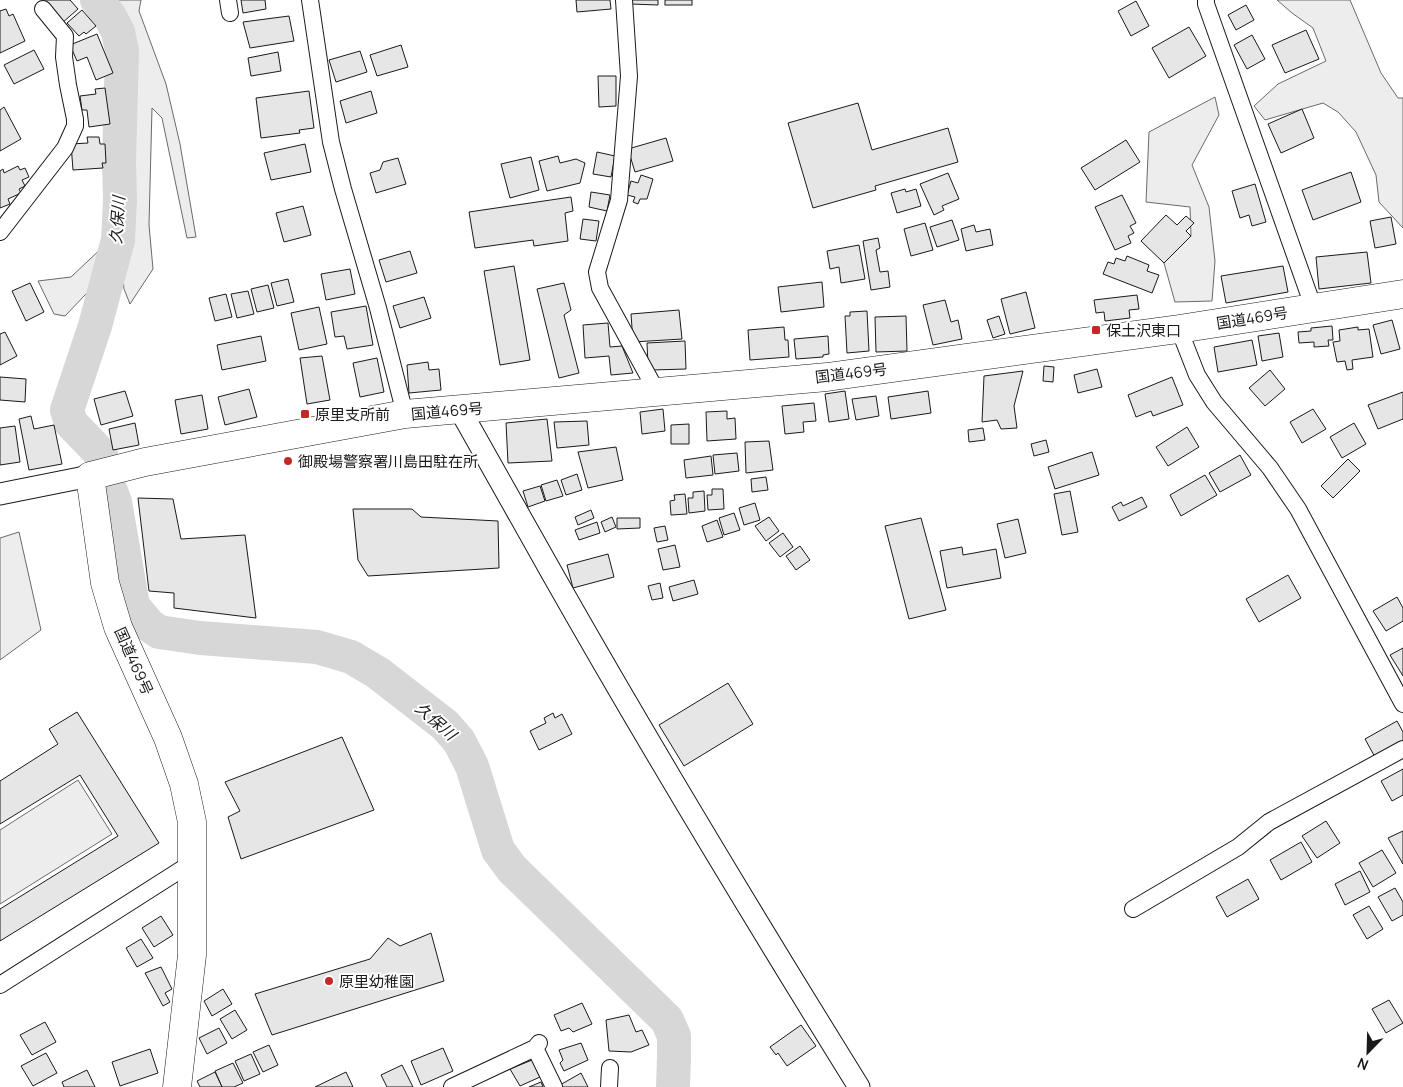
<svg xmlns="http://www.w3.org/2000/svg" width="1403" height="1087" viewBox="0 0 1403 1087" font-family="Manrope,'Noto Sans JP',sans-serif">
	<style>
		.built { fill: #ededed; stroke: #6a6a6a }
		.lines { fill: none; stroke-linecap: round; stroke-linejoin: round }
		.river { stroke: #d7d7d7; stroke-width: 34 }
		.building { fill: #e6e6e6; stroke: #1a1a1a }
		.minor-casing { stroke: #1a1a1a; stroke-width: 18 }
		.tertiary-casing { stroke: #1a1a1a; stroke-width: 23 }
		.trunk-casing { stroke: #1a1a1a; stroke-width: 29 }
		.minor { stroke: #fff; stroke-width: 16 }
		.tertiary { stroke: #fff; stroke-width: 21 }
		.trunk { stroke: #fff; stroke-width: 28 }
		.poi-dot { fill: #c62828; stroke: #fff; stroke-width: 2 }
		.labels { text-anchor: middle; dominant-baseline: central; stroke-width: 4; stroke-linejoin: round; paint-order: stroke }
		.street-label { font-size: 15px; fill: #1a1a1a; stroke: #fff }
		.poi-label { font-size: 15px; fill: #1a1a1a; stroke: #fff; text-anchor: start }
		.water-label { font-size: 16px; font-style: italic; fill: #1a1a1a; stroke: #fff }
	</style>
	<rect width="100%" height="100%" fill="#fff"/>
	<g class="built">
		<path d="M85 0H141L139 11 166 84 180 144 196 237 187 238 162 118 152 108 149 225 153 269 130 304 124 289 122 268 87 293 65 316 54 314 38 281 71 277 125 226 128 198 132 66 105 21Z"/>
		<path d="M1277 0H1350L1381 73 1398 98H1403V228L1379 202 1376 175 1356 132 1338 112 1323 103 1265 120 1254 106 1278 84 1326 61 1313 28 1292 13Z"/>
		<path d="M1215 97 1219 115 1192 165 1209 207 1215 261 1212 301 1175 302 1164 263 1191 236 1190 207 1146 202 1149 132Z"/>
		<path d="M19 532 41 630 0 660V538Z"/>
		<path d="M78 780 112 834 0 904V830Z"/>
	</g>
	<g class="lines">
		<g class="river">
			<path d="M97 0 109 15 118 32 122 51 119 162 120 200 118 240 95 326 67 410 71 423 101 454V456"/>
			<path d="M111 491 115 502 133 606 149 625 159 632 200 638 317 647 351 657 378 673 445 725 459 741 472 766 498 850 512 869 667 1020 674 1036V1057L673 1087"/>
		</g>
	</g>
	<g class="building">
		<path d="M43 0H70L78 9 62 23Z"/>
		<path d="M241 0H265L266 9 243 13Z"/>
		<path d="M576 0H610L611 9 577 12Z"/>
		<path d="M631 0H658V5L631 4Z"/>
		<rect x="665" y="0" width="27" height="5"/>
		<path d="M1136 1 1149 26 1131 36 1118 11Z"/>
		<path d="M1246 5 1254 20 1236 30 1228 15Z"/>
		<path d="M6 9 9 16 13 14 25 41 0 53V11Z"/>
		<path d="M82 10 96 26 86 34 84 32 79 36 67 23Z"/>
		<path d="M289 16 294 41 250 48 243 22Z"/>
		<path d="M1189 27 1206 56 1169 78 1152 48Z"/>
		<path d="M1306 30 1319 59 1285 73 1272 45Z"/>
		<path d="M97 34 113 73 96 80 87 57 77 61 70 45Z"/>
		<path d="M1252 35 1265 59 1247 69 1234 45Z"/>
		<path d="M401 45 408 67 377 76 370 55Z"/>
		<path d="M34 50 44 69 14 84 4 65Z"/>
		<path d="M360 51 367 72 336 82 329 60Z"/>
		<path d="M278 52 281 71 251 76 248 58Z"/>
		<path d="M598 76H616V106L599 107Z"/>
		<path d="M105 88 110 124 89 127 87 110H82L80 96 96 94 95 89Z"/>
		<path d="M309 91 314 128 299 130 300 133 261 138 256 98Z"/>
		<path d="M371 91 377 113 346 123 340 101Z"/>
		<path d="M858 103 872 150 948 128 958 162 875 186 876 190 813 208 788 123Z"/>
		<path d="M4 107 21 139 0 151V110Z"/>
		<path d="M1302 109 1314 138 1281 153 1268 124Z"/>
		<path d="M87 137H99L100 144H105L106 163H102L103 168 73 170 71 144 88 143Z"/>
		<path d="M666 138 673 161 635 172 628 149Z"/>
		<path d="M1126 140 1140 162 1095 190 1081 168Z"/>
		<path d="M305 144 311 172 271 180 264 153Z"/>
		<path d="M597 152 615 156 611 177 593 174Z"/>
		<path d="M558 156 560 163 576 159 585 163 580 183 547 191 539 161Z"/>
		<path d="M531 157 539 190 510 198 501 164Z"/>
		<path d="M398 158 406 184 376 193 370 173 380 170 383 162Z"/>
		<path d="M18 166 20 170 25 168 29 177 22 180 25 186 19 189 21 193 8 199 10 204 0 208V171L3 169 4 173Z"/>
		<path d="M1351 172 1361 202 1313 220 1302 190Z"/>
		<path d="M948 173 959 199 942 206 944 210 934 215 920 184Z"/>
		<path d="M641 175 653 179 647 199H640L638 204 633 202 635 197 627 195 631 181 638 183Z"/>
		<path d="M1255 184 1266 222 1252 226 1249 215 1240 218 1232 191Z"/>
		<path d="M905 189 906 192 916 189 921 206 897 213 891 193Z"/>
		<path d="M591 192 610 195 607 211 589 207Z"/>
		<path d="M1122 195 1136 223 1130 226 1134 233 1128 236 1131 243 1115 250 1095 207Z"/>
		<path d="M571 197 573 211 565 213 568 241 534 246 533 240 475 248 469 212Z"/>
		<path d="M303 206 311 235 284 242 276 213Z"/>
		<path d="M1166 215 1177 225 1186 216 1194 223 1186 231 1191 236 1164 263 1141 241Z"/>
		<path d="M1391 217 1396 244 1375 248 1370 221Z"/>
		<path d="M583 219 599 221 596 241 580 239Z"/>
		<path d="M952 220 959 240 937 247 930 227Z"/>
		<path d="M925 223 933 250 911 256 904 229Z"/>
		<path d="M974 225 976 232 990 229 993 245 966 251 961 229Z"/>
		<path d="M878 238 880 248 876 250 880 272 888 271 890 287 871 290 863 241Z"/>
		<path d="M859 245 865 279 841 283 839 267 830 269 827 251Z"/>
		<path d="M410 251 417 273 386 282 379 260Z"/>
		<path d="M1367 252 1371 283 1319 289 1316 257Z"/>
		<path d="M1127 256 1149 265 1147 271 1159 275 1152 293 1103 274 1108 262 1114 264 1116 258 1125 261Z"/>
		<path d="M514 266 530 360 500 365 484 271Z"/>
		<path d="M1283 266 1288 292 1226 303 1221 276Z"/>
		<path d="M350 269 355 294 326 300 321 274Z"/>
		<path d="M288 279 294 302 277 306 271 283Z"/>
		<path d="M822 282 824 307 781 312 778 287Z"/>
		<path d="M30 283 44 312 26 321 12 291Z"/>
		<path d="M564 283 571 310 564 315 579 373 559 378 537 289Z"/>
		<path d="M268 285 274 308 257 312 251 289Z"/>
		<path d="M248 291 254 314 237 318 231 294Z"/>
		<path d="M1026 292 1035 328 1010 334 1001 299Z"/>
		<path d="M226 294 232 317 215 321 209 298Z"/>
		<path d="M1137 295 1139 309 1129 310 1130 318 1105 321 1104 312 1096 313 1094 300Z"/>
		<path d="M424 297 431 318 400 328 393 306Z"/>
		<path d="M945 300 951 322 958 320 962 339 933 345 923 305Z"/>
		<path d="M366 306 373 345 347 349 344 336 335 337 331 312Z"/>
		<path d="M319 307 327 344 299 350 291 313Z"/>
		<path d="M679 310 682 339 633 342 631 314Z"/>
		<path d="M867 311 869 351 847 353 845 316H850V312Z"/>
		<path d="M906 316 907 351 876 352 875 317Z"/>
		<path d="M999 316 1005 334 993 338 987 320Z"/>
		<path d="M1392 320 1400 349 1381 354 1373 325Z"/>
		<path d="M608 323 610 347 622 346 633 373 611 375 609 356 585 358 583 325Z"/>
		<path d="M1332 326 1333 340H1328L1329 346 1314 347V342L1299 343 1298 332 1311 331V328Z"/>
		<path d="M784 327 785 340H788L789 357 750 360 748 330Z"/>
		<path d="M1358 327V330L1369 329 1373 357 1352 360 1353 369 1347 370 1345 361 1337 362 1333 342 1340 341 1339 330Z"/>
		<path d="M5 332 17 356 0 365V334Z"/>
		<path d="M1279 333 1283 357 1262 361 1258 336Z"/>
		<path d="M261 336 266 361 222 370 217 345Z"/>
		<path d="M828 336 829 354 823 355V357L796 359 794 339Z"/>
		<path d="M1252 340 1257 365 1218 372 1214 347Z"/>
		<path d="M685 341 686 369 652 370V365H648L647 343Z"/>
		<path d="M322 356 330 400 307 404 300 358Z"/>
		<path d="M377 358 384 392 360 397 353 363Z"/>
		<path d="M428 362 429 370 439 369 441 390 409 393 407 365Z"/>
		<path d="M1044 366 1054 367 1053 382 1043 381Z"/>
		<path d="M1097 369 1102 387 1078 393 1074 375Z"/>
		<path d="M1270 370 1285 389 1265 406 1249 388Z"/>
		<path d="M1023 371 1014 406 1017 428 1001 429 997 420 982 422 984 376Z"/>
		<path d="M0 377 26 379 25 402 0 400Z"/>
		<path d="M1172 377 1183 405 1153 416 1151 411 1136 417 1128 395Z"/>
		<path d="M249 389 257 417 225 425 218 397Z"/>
		<path d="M125 391 133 416 101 425 94 399Z"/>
		<path d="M845 391 849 419 829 422 825 394Z"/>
		<path d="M928 391 931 413 891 419 888 397Z"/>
		<path d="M1403 392V419L1378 429 1368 405Z"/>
		<path d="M202 395 208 429 181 434 175 400Z"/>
		<path d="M876 396 879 416 856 420 852 399Z"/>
		<path d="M814 403 816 421 803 422 804 432 785 434 782 406Z"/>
		<path d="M663 409 665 431 642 434 640 412Z"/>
		<path d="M1313 409 1326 429 1302 443 1290 422Z"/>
		<path d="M727 411V419L735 418 736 439 707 441 706 412Z"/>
		<path d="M31 416 34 429 54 425 62 464 29 470 19 419Z"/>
		<path d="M547 419 552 461 508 463 506 423Z"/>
		<path d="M587 421 589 445 557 448 554 422Z"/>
		<path d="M135 423 139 445 113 450 109 429Z"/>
		<path d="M1354 423 1366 444 1342 458 1330 437Z"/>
		<path d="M689 424V444H671V425Z"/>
		<path d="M15 426 20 462 0 465V428Z"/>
		<path d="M1187 427 1199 447 1168 466 1156 447Z"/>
		<path d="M983 428 985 440 969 442 968 430Z"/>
		<path d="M1046 440 1049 452 1034 456 1031 444Z"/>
		<path d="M769 441 773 470 746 473 745 442Z"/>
		<path d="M616 447 623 480 588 488 578 452Z"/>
		<path d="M1092 452 1099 475 1055 489 1048 467Z"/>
		<path d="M737 453 739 471 715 474 713 455Z"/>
		<path d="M1240 455 1251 475 1220 492 1209 473Z"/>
		<path d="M711 456 713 475 686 478 684 460Z"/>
		<path d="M1348 459 1360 471 1333 498 1321 486Z"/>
		<path d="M577 474 582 490 566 495 561 480Z"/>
		<path d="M1205 475 1217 495 1181 516 1170 495Z"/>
		<path d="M766 477 768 490 752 492 751 479Z"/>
		<path d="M557 480 563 496 546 501 541 485Z"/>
		<path d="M540 486 545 501 528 507 523 491Z"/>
		<path d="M712 489H723L724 509 708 510 707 495H712Z"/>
		<path d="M704 491 705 511 689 513 688 498H693V492Z"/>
		<path d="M1070 491 1078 532 1062 535 1054 494Z"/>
		<path d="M685 494 687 514 671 515 670 501 675 500 674 495Z"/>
		<path d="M1142 497 1147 507 1119 521 1112 507 1121 502 1123 506Z"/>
		<path d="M138 498 173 499 181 539 245 535 256 618 174 608V593L149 591Z"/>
		<path d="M755 503 760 520 744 525 739 508Z"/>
		<path d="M353 509H412L421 517 498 521 499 568 368 576 358 560Z"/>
		<path d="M591 510 594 518 578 525 575 517Z"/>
		<path d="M734 513 740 530 724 535 719 518Z"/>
		<path d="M612 517 616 527 605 532 601 522Z"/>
		<path d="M769 517 779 531 766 541 755 526Z"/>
		<path d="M617 518H640V528L617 529Z"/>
		<path d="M921 518 946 610 909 619 885 526Z"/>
		<path d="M1018 519 1026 553 1005 558 997 524Z"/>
		<path d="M717 520 723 537 707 542 702 526Z"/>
		<path d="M597 522 600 533 579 540 575 530Z"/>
		<path d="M665 526 668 540 657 542 654 528Z"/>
		<path d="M783 533 793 547 780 557 769 543Z"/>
		<path d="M675 545 680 567 663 570 658 549Z"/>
		<path d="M800 546 810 560 796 570 786 556Z"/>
		<path d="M962 547 963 555 996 549 1001 578 947 588 940 551Z"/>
		<path d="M608 554 614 577 573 588 567 565Z"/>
		<path d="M1288 575 1301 598 1259 622 1246 599Z"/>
		<path d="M694 580 698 594 673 601 669 587Z"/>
		<path d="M660 583 663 598 652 600 648 586Z"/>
		<path d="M1397 597 1403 608V621L1386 631 1373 611Z"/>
		<path d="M1403 648V676L1390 655Z"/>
		<path d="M728 683 753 724 684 766 659 725Z"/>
		<path d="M77 712 159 843 0 941V909L118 836 80 775 0 824V781L58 744 49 729Z"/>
		<path d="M553 713 555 718 562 714 572 734 539 750 530 731 546 723 544 718Z"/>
		<path d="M1397 721 1403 732V744L1376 759 1365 739Z"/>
		<path d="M342 737 374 810 241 859 228 817 240 811 225 782Z"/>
		<path d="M1403 769V795L1392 801 1381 781Z"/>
		<path d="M1326 821 1340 843 1317 858 1302 836Z"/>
		<path d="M1403 831V864L1388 838Z"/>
		<path d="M1301 842 1312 862 1281 880 1270 860Z"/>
		<path d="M1382 850 1396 873 1373 887 1359 863Z"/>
		<path d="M1360 871 1370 892 1345 905 1335 884Z"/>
		<path d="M1248 879 1259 899 1227 917 1216 897Z"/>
		<path d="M1395 888 1403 902V915L1392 921 1378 897Z"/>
		<path d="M1369 906 1383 929 1367 939 1353 915Z"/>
		<path d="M161 916 173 935 154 947 142 928Z"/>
		<path d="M431 933 444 981 272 1035 255 994 370 959 388 938 400 946Z"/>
		<path d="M141 939 153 958 137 967 126 948Z"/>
		<path d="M161 967 172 989 165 993 170 1002 163 1006 145 973Z"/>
		<path d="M223 989 232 1004 212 1016 204 1001Z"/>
		<path d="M1389 1000 1403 1023 1386 1033 1372 1009Z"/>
		<path d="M582 1003 592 1024 573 1032 569 1028 561 1031 554 1015Z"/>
		<path d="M235 1010 247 1030 232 1039 220 1019Z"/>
		<path d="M629 1015 636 1032 642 1030 649 1045 631 1052 609 1051 606 1020Z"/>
		<path d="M45 1022 56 1042 32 1055 20 1035Z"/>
		<path d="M801 1025 816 1046 787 1066 778 1053 776 1055 770 1047Z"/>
		<path d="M219 1028 227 1043 207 1054 199 1038Z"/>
		<path d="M581 1043 588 1060 564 1071 560 1063 563 1060 559 1050Z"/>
		<path d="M269 1045 278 1065 263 1072 253 1052Z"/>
		<path d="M443 1048 453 1071 421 1085 411 1061Z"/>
		<path d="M150 1049 158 1073 120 1086 112 1062Z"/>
		<path d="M46 1053 57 1073 33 1086 21 1066Z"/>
		<path d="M251 1054 260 1074 244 1081 235 1061Z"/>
		<path d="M532 1060 540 1077 520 1086 510 1069Z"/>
		<path d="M233 1063 243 1083 234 1087H222L215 1071Z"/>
		<path d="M402 1065 413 1087H387L381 1075Z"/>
		<path d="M87 1070 95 1087H64L62 1082Z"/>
		<path d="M215 1072 222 1087H200L197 1081Z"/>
		<path d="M346 1072 353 1087H315Z"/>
		<path d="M581 1073 588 1087H562L560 1085Z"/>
		<path d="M541 1082 543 1087H529Z"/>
	</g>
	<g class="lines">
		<g class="minor-casing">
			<g id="minor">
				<path d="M228 0 230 13"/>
				<path d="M310 0 331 142 343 189 378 308 405 414"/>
				<path d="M624 0 629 76 619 200 597 272 600 288 657 392"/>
				<path d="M1206 0V4L1314 309"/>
				<path d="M0 232 65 148 75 126V119L68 85 64 57 65 36 43 9"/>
				<path d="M1179 329 1197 375 1214 402 1270 468 1298 509 1403 704"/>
				<path d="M1133 909 1238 847 1269 822 1403 749"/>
				<path d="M0 985 193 862"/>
				<path d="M535 1048 554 1087"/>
				<path d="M452 1087 535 1048 539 1043"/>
				<path d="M609 1087 610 1068"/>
			</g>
		</g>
		<g class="tertiary-casing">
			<g id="tertiary">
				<path d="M460 410C491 465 522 520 553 575 651 748 754 918 859 1087"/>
				<path d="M0 494 90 476"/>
			</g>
		</g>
		<g class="trunk-casing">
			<path id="trunk" d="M177 1087 192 955V822L184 784 168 738 118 627 105 583 90 476 145 462 405 414 827 377 1179 329 1403 294"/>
		</g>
		<use href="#minor" class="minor"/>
		<use href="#tertiary" class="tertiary"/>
		<use href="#trunk" class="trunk"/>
	</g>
	<g class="poi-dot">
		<rect x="1091" y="325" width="10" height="10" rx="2.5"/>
		<rect x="300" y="409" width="10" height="10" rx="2.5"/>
		<circle cx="288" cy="461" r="5"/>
		<circle cx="329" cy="981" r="5"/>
	</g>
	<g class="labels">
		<g class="street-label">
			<text transform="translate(1252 318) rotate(-9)">国道469号</text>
			<text transform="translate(851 373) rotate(-7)">国道469号</text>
			<text transform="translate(447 411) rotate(-5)">国道469号</text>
			<text transform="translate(134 661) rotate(66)">国道469号</text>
		</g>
		<g class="poi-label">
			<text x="1106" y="330">保土沢東口</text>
			<text x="315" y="414">原里支所前</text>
			<text x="298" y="461">御殿場警察署川島田駐在所</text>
			<text x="339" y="981">原里幼稚園</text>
		</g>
		<g class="water-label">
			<text transform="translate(117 220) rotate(-86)">久保川</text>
			<text transform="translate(436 721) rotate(41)">久保川</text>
		</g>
	</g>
	<g transform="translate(1368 1052) rotate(203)" stroke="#ffffff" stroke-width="4" paint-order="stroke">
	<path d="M0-4L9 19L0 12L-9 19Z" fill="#1a1a1a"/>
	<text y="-8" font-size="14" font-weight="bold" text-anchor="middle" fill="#1a1a1a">N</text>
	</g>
</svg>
